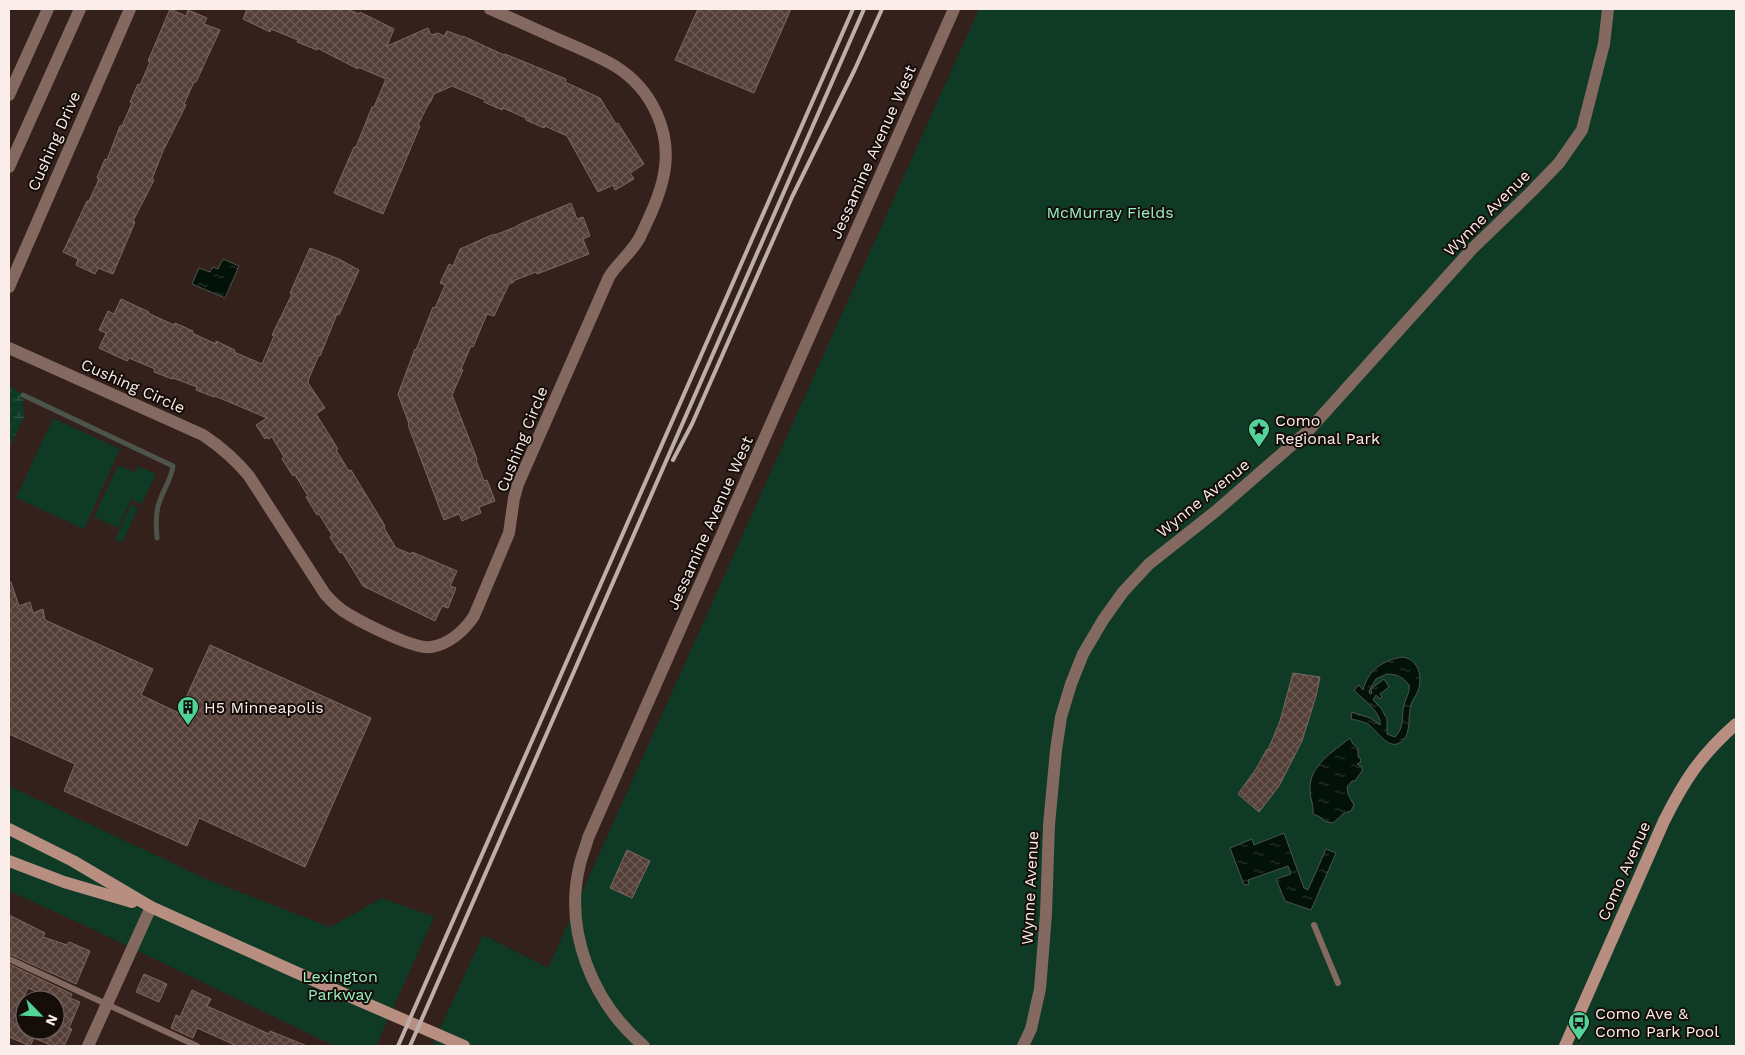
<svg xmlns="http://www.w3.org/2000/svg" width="1745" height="1055" viewBox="0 0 1745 1055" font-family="'Work Sans',sans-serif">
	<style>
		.wetland { fill: url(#wetland-marsh) }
		.green { fill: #0f3a26 }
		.water { fill: url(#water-ripples); stroke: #4d544c; fill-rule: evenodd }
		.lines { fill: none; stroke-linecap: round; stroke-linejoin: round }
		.stream { stroke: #4d544c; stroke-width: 5 }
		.building { fill: url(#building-cross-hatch); stroke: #7e6860; fill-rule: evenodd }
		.service { stroke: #836960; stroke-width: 6 }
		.minor { stroke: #836960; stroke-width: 12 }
		.tertiary { stroke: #836960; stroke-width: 12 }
		.secondary { stroke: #b78e80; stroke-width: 12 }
		.rail { stroke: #beaeaa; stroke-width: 4 }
		.labels { text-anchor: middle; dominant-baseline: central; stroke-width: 4; stroke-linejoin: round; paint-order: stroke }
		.street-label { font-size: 16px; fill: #fbede9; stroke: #150d0a }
		.park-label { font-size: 16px; fill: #97f2c1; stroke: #150d0a }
		.poi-label { font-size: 16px; fill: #fbede9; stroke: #150d0a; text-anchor: start }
	</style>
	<defs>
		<pattern id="wetland-marsh" width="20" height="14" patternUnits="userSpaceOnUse" patternTransform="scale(1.25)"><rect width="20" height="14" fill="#0f3a26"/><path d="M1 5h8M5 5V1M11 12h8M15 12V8" fill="none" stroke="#335746"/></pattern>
		<pattern id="water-ripples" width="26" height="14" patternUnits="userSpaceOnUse" patternTransform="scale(1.25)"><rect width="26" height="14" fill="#021209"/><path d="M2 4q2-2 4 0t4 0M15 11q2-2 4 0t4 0" fill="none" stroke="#28352d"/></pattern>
		<pattern id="building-cross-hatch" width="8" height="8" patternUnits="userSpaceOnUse" patternTransform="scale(1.25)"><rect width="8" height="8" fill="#543f38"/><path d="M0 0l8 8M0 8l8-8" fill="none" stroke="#6e5b55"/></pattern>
	</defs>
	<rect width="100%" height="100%" fill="#34211b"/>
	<path class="wetland" d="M9 385 23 395 24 417 9 448Z"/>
	<g class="green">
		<path d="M979 9H1736V1046H432L483 935 548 968Z"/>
		<path d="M53 418 120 449 84 529 16 498Z"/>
		<path d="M118 465 135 472 138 466 156 474 142 504 131 500 118 528 94 517Z"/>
		<path d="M131 505 138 508 122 543 115 539Z"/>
		<path d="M9 786 206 879 330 927 382 898 434 917 376 1046H335L86 926 9 891Z"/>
	</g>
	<g class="water">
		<path d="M223 259 239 266 225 298 192 284 199 268 210 272 213 267 218 269Z"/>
		<path d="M1403 657C1419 660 1423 677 1418 691 1416 696 1412 700 1411 705 1407 716 1413 739 1397 744 1385 747 1375 727 1366 723 1361 721 1356 720 1351 719L1352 712 1370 718 1380 725C1382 712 1362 699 1354 690L1359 685 1363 690C1368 670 1383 660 1403 657ZM1387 674C1397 674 1403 677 1409 685 1410 693 1406 697 1404 705 1401 717 1405 727 1395 737L1387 734V719L1381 708 1373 700 1376 695 1380 699 1382 697 1380 694 1389 687 1384 679 1371 689 1372 693 1370 694 1369 691 1376 679Z"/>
		<path d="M1350 738 1353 744 1358 748V757L1360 758 1361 762 1357 764 1362 767V771L1355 781H1352L1347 787 1348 794 1354 805 1351 811 1344 813 1333 823 1324 821 1320 817 1313 814C1314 805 1310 799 1310 790 1309 765 1333 752 1350 738Z"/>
		<path d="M1284 833 1304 888 1308 890 1326 849 1336 853 1311 910 1285 901 1276 879 1291 874 1288 866 1248 880 1249 884 1244 885 1230 848 1252 839 1254 845Z"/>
	</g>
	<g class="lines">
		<path class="stream" d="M23 395 173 466C171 480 163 490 159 503 155 514 156 527 157 538"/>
	</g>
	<g class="building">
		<path d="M170 9 186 16 188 10 207 18 204 24 220 30 196 82H194L184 104 186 105 163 151 152 179 154 180 133 221 135 222 113 274 98 268 95 274 76 265 78 259 63 252 87 201H89L99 179 97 178 105 159 107 160 120 126H122L132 103 130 102 138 84 140 85 150 62 148 61Z"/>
		<path d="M247 9H347L359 14 360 12 394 29 387 46 428 28 431 35 438 33 444 36 447 31 463 37V36L504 55 505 54 566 79 565 82 600 98 616 124 618 123 644 164 630 173 634 179 615 190 613 185 598 192 567 136 545 126 544 128 526 120V118L503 108 502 110 484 102 485 100 452 86 434 94 430 103H429L418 125 420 126 383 214 334 193 354 147H356L372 107H374L386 79 358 67V69L317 48V50L297 42 298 40 271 29 270 32 243 19Z"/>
		<path d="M698 9H791L754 93 675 60Z"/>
		<path d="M571 203 577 219 583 217 590 236 583 239 589 254 537 274 536 272 513 281 514 282 509 284 494 316 487 314 473 347 471 346 461 369 463 370 452 395 477 459 476 460 484 481 487 480 495 501 479 507 481 513 471 517 462 521 459 514 444 520 408 425 409 424 398 394 415 349 416 350 433 307 435 308 445 285 440 283 449 264 453 266 460 249 494 234 495 235 518 226V225Z"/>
		<path d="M310 248 339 259 359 270 339 315 337 314 320 356 319 355 309 378 308 383 325 408 316 414 338 449 336 450 349 471 351 470 385 526 384 528 396 548 411 554 412 552 457 571 450 586 456 588 448 608 442 606 435 621 363 586 342 552 340 553 330 537 332 535 319 514 317 515 306 497 308 496 295 475 293 476 282 459 284 457 272 437 268 439 267 437 265 439 256 425 267 418 215 396 214 397 196 390 197 387 173 378 172 379 154 372 155 369 129 358 127 361 99 348 106 333 99 330 108 311 114 314 121 299 149 312 148 313 174 325 175 323 193 331 192 333 216 344V341L235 350 234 352 262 364 274 336 272 335 292 294 290 293Z"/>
		<path d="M9 582H11L19 606 30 602 33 613 43 609 45 620 153 669 141 695 179 713 210 645 371 718 305 867 199 818 187 846 64 791 75 764 9 734Z"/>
		<path d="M1293 673 1320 677 1316 696 1302 741 1279 786 1259 812 1238 794 1256 769 1267 749 1268 750 1280 721Z"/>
		<path d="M627 850 650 861 632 898 610 888Z"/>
		<path d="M9 915 45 933 43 937 67 945 69 942 90 951 76 984 9 954Z"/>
		<path d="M9 964 72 994 70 998 80 1002 69 1028 72 1029 64 1046H53L34 1038 30 1046 9 1037ZM28 988 55 1000V1030H25V1015L17 1011Z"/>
		<path d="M144 974 167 984 159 1002 136 992Z"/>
		<path d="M192 990 211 999 207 1006 269 1034 270 1031 307 1046H237L197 1028 193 1038 171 1028 176 1015 180 1017Z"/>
	</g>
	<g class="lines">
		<g class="service">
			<path d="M1314 925 1338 983"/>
			<path d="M9 959 197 1046"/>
		</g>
		<g class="minor">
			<path d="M9 287 130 9"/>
			<path d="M9 348 203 435C221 447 235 459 249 476L325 594C332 602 339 609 348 614 363 623 415 650 431 647 449 644 464 631 474 616L509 533 514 498 518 484 609 277C618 262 634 251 641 235 650 216 660 195 664 174 672 132 652 89 615 66 598 56 579 48 560 40 537 30 514 19 490 9"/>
			<path d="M88 1046 151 907"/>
			<path d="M644 1046C593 1003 563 931 580 864 582 855 586 847 588 838L954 9"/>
			<path d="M1023 1046 1031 1029 1040 989 1046 914 1049 825 1056 750 1061 717 1071 684 1083 654 1103 620 1123 592 1149 564 1216 511 1309 430 1472 249 1531 192 1559 163 1582 130 1604 44 1608 9"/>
		</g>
		<g class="tertiary">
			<path d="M9 95 48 9"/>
			<path d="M9 167 80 9"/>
		</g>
		<g class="secondary">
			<path d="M9 829 73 861 151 907 342 993 464 1046"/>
			<path d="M9 861 64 882 132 902"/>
			<path d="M1565 1046 1664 821C1685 779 1701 755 1736 724"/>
		</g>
		<g class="rail">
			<path d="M673 460 692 424 792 197 855 69 882 9"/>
			<path d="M398 1046 853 9"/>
			<path d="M410 1046 864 9"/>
		</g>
	</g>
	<defs>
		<g id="sight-pin" transform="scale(1.125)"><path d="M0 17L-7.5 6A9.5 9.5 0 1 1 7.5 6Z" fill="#52d397" stroke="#150d0a"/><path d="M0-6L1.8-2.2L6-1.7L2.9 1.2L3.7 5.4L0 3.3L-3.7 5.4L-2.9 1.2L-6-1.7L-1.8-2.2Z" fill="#111"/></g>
		<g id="building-pin" transform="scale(1.125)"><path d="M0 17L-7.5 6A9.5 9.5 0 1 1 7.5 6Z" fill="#52d397" stroke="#150d0a"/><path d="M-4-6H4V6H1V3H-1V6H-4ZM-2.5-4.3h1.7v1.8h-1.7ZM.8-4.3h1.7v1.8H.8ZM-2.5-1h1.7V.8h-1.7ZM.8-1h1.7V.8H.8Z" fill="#111"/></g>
		<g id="bus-pin" transform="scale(1.125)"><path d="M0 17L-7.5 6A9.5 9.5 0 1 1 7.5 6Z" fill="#52d397" stroke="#150d0a"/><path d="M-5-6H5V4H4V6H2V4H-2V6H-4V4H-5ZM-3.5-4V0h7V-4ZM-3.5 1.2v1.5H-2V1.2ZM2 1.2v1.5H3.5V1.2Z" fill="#111"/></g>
	</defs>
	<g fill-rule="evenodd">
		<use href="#sight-pin" x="1259" y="429"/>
		<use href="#building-pin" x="188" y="707"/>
		<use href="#bus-pin" x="1579" y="1022"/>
	</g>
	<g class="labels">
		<g class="street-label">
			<text transform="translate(54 141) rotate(-66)">Cushing Drive</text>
			<text transform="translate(873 152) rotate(-66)">Jessamine Avenue West</text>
			<text transform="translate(1487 213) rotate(-45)">Wynne Avenue</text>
			<text transform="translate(133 386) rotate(24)">Cushing Circle</text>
			<text transform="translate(522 439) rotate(-68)">Cushing Circle</text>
			<text transform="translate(1203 498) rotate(-39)">Wynne Avenue</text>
			<text transform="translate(710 523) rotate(-66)">Jessamine Avenue West</text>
			<text transform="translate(1624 871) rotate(-66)">Como Avenue</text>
			<text transform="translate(1030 888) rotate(-87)">Wynne Avenue</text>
		</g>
		<g class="park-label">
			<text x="1110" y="212">McMurray Fields</text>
			<text x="340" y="976">Lexington<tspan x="340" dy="18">Parkway</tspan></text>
		</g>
		<g class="poi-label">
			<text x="1275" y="420">Como<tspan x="1275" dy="18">Regional Park</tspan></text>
			<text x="204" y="707">H5 Minneapolis</text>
			<text x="1595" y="1013">Como Ave &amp;<tspan x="1595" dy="18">Como Park Pool</tspan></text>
		</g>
	</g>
	<rect width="1745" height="1055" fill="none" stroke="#fbede9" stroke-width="20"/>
	<g transform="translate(40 1015) rotate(114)"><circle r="24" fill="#150d0a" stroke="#716763"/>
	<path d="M0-4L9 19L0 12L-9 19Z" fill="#52d397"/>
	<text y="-8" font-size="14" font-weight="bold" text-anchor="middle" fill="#fbede9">N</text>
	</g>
</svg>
